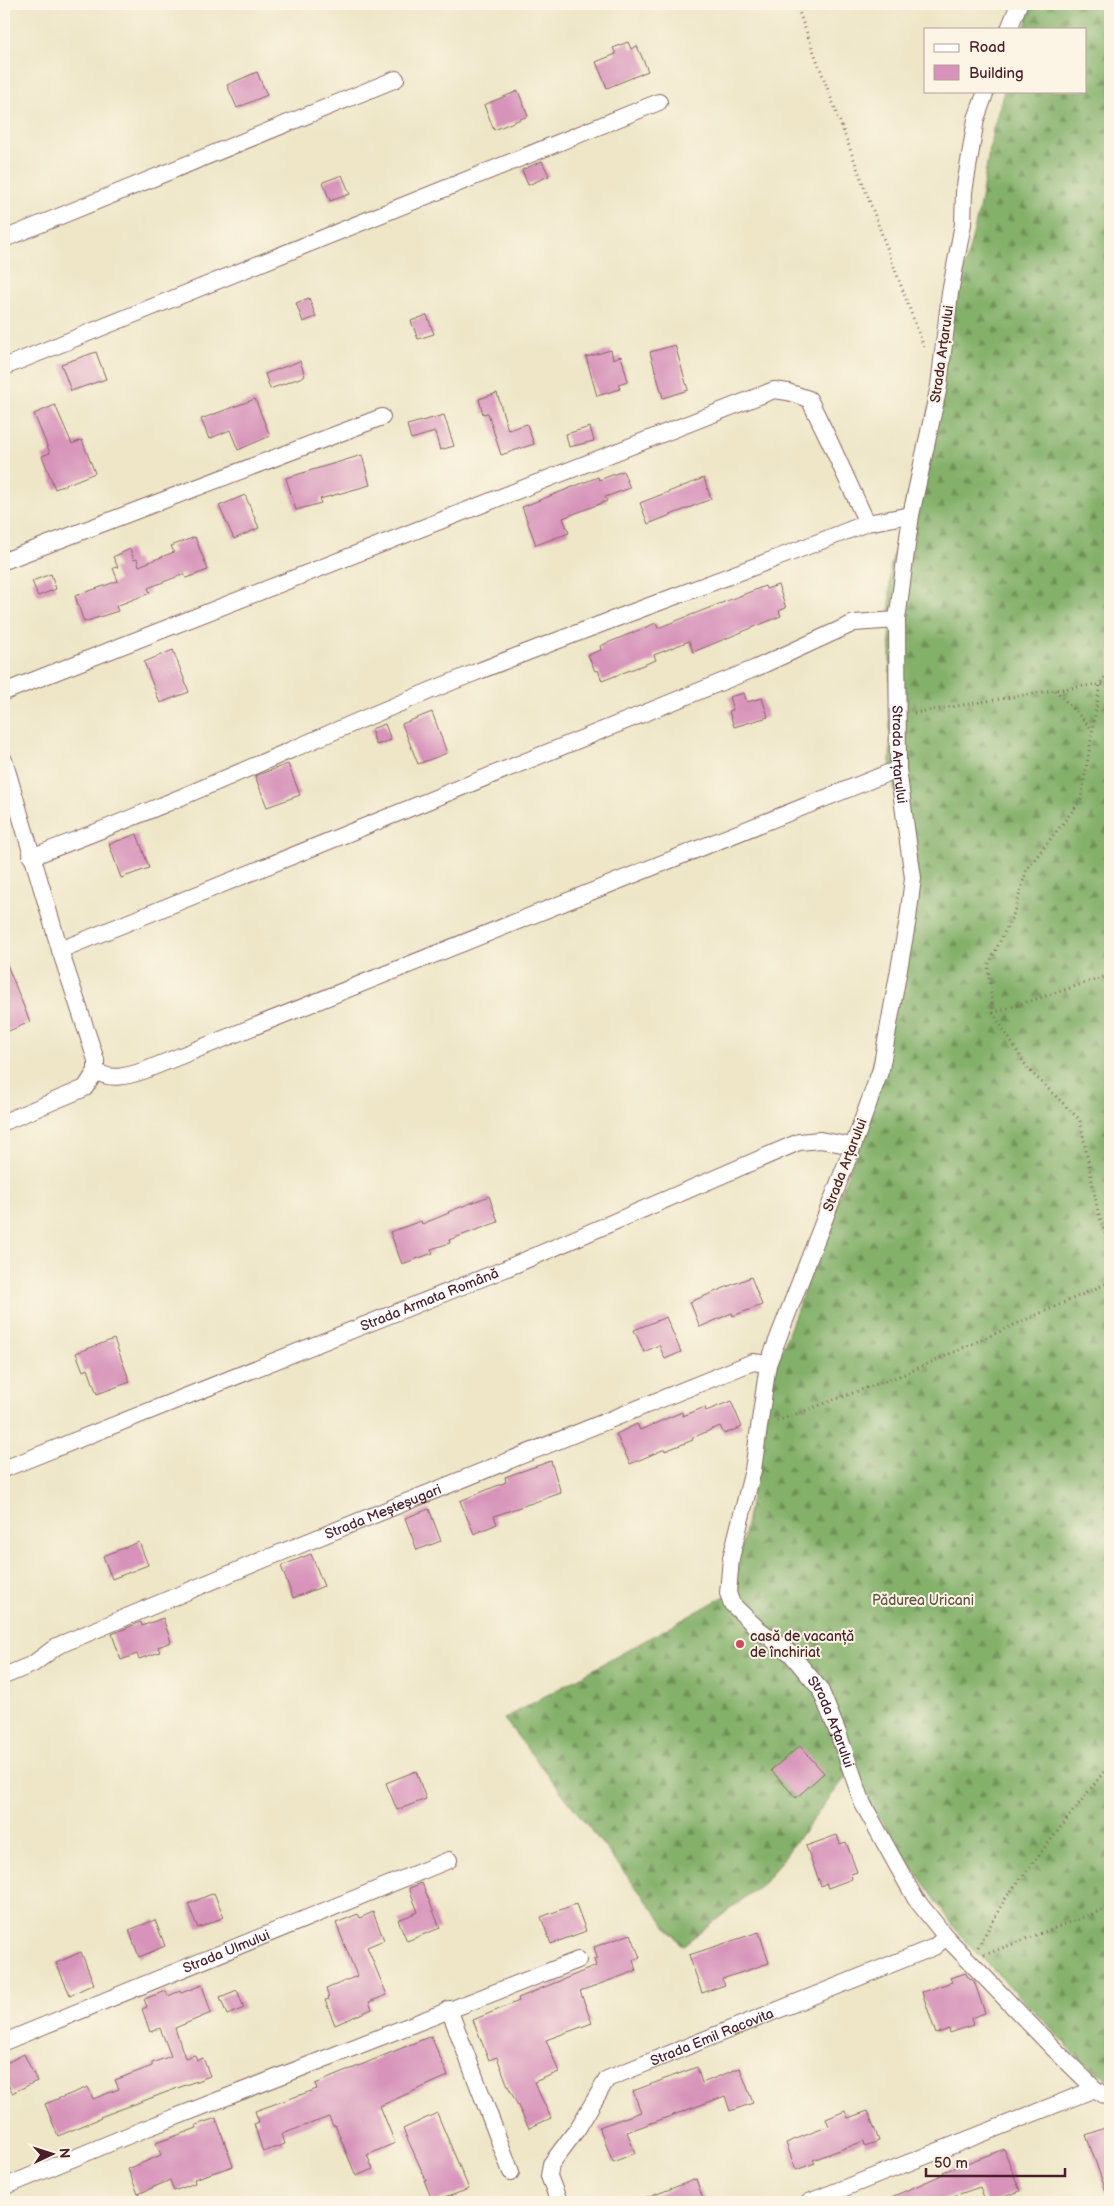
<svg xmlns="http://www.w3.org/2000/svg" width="1114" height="2206" viewBox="0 0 1114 2206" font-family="'Balsamiq Sans',sans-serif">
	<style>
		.forest { fill: url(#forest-firs); stroke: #67684a }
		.building { fill: #d793ba }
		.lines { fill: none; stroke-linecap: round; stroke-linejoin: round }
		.minor-casing { stroke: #836562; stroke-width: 18 }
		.path { stroke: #836562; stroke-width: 3; stroke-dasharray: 1 4; stroke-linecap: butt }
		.minor { stroke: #fff; stroke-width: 16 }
		.poi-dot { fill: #d1495b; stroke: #fcf5e5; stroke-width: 2 }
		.labels { text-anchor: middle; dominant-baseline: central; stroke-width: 4; stroke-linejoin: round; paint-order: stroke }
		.street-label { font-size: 14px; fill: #4a1f2b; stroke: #fcf5e5 }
		.park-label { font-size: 14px; fill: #655443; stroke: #fcf5e5 }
		.poi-label { font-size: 14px; fill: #4a1f2b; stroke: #fcf5e5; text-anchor: start }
	</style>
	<defs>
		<pattern id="forest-firs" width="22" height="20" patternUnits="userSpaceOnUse" patternTransform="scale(1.25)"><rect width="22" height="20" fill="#84b16a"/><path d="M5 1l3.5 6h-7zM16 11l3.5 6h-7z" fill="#6e8f57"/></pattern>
	</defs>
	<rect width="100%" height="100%" fill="#fcf5e5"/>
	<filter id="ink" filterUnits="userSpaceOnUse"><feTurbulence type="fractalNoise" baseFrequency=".02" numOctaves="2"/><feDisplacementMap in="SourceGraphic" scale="10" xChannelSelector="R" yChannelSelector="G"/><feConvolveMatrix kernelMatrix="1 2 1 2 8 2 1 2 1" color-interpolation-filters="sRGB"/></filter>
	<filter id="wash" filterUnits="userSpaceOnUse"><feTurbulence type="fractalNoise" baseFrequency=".0096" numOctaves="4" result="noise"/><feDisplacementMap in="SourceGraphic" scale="20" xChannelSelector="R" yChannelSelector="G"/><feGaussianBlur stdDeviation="1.12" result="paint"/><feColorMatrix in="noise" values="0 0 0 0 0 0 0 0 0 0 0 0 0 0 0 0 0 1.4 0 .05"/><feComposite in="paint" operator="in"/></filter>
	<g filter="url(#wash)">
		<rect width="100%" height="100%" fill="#eee6c7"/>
		<path class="forest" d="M1033 4H1110V2081L1082 2061 959 1934 848 1774 764 1883 682 1946 504 1719 734 1591 773 1374 858 1147 907 878 890 761V568L979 210 993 129 1004 91H1085V29H1024Z"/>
		<g id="blocks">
			<g class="building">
				<path d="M628 42 631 49 637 46 648 71 607 88 596 62 616 54 613 48Z"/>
				<path d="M257 72 267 95 237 108 227 85Z"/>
				<path d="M518 91 528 116 494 130 484 105Z"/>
				<path d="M542 161 549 176 528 185 522 170Z"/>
				<path d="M342 175 350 194 330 201 323 182Z"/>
				<path d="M309 298 316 317 303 322 296 303Z"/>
				<path d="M427 315 434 334 418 339 411 321Z"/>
				<path d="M675 345 688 390 663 398 650 352Z"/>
				<path d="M611 350 613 359 621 356 628 381 618 384 620 389 597 396 586 357Z"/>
				<path d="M96 352 106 379 71 391 61 364Z"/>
				<path d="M300 361 305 376 270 389 265 374Z"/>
				<path d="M497 393 508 430 527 424 534 444 501 455 488 413 483 414 479 399Z"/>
				<path d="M255 399 270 436 238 450 230 430 209 439 201 419Z"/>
				<path d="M55 405 72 444 82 440 95 473 55 489 42 456 50 453 34 414Z"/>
				<path d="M444 415 454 446 440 450 435 432 411 439 407 425Z"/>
				<path d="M590 427 594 441 569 447 566 434Z"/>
				<path d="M362 455 370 485 320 499 321 503 296 510 286 478Z"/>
				<path d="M623 471 630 488 605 497 607 501 563 518 569 533 536 545 522 507 598 477 599 480Z"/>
				<path d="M704 478 711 499 648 524 640 503Z"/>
				<path d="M245 495 259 528 234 539 219 506Z"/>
				<path d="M195 537 208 570 186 578 184 574 148 588 150 593 116 606 118 611 84 622 75 596 118 581 113 568 118 567 113 557 130 549 134 560 137 559 139 566 174 552 171 546Z"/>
				<path d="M51 574 56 589 38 596 32 581Z"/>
				<path d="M778 585 786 608 779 611 781 616 693 652 689 641 654 655 656 660 602 681 598 670 595 671 588 655 601 650 600 646 656 623 658 628 765 586 766 589Z"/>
				<path d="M173 650 189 692 160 703 144 662Z"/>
				<path d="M744 693 747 702 762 698 768 717 734 727 729 711 733 710 729 697Z"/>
				<path d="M432 712 447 753 418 764 402 724Z"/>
				<path d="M385 724 391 740 376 745 371 729Z"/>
				<path d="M288 764 300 795 267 807 255 776Z"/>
				<path d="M137 834 149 868 121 878 109 844Z"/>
				<path d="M4 957 30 1022 4 1033Z"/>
				<path d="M489 1196 498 1222 449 1240 450 1243 431 1249 433 1253 402 1264 390 1232 421 1221 422 1224 449 1213 448 1212Z"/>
				<path d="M751 1277 762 1305 733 1316 732 1313 700 1327 690 1302Z"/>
				<path d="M666 1317 681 1352 665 1359 659 1345 644 1352 634 1330Z"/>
				<path d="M114 1339 130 1382 97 1394 88 1369 83 1371 76 1353Z"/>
				<path d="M731 1401 742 1427 724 1434 720 1426 692 1438 693 1440 665 1451V1449L630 1464 616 1434 637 1424 640 1430 682 1412 683 1416 705 1407 706 1411Z"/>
				<path d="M551 1461 561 1493 494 1516 497 1524 474 1534 460 1501 506 1482 505 1477Z"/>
				<path d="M429 1509 441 1541 417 1550 405 1518Z"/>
				<path d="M139 1542 148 1565 112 1579 103 1556Z"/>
				<path d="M311 1554 324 1586 293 1598 281 1566Z"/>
				<path d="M163 1618 171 1642 158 1647 160 1652 139 1659 137 1654 121 1660 112 1634 141 1622 142 1626Z"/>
				<path d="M800 1746 824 1773 796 1798 771 1770Z"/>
				<path d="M416 1771 426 1799 397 1810 386 1783Z"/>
				<path d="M837 1835 840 1844 846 1842 857 1872 851 1874 852 1879 828 1888 826 1883 821 1886 806 1846Z"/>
				<path d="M422 1883 440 1928 407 1941 398 1920 418 1912 409 1888Z"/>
				<path d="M214 1893 224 1917 198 1928 188 1904Z"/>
				<path d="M576 1904 586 1931 551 1944 541 1917Z"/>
				<path d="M373 1912 384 1940 367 1947 387 1995 369 2002 372 2009 335 2025 325 2000 329 1999 326 1989 357 1976 336 1923 358 1914 360 1918Z"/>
				<path d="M155 1920 165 1946 139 1957 129 1930Z"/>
				<path d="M759 1932 769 1963 722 1979 725 1985 702 1993 689 1955Z"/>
				<path d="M631 1934 640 1958 633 1960 636 1971 580 1991 592 2023 546 2040 559 2072 534 2082 551 2118 529 2128 508 2086 497 2057 489 2060 473 2020 519 2001 518 1998 596 1966 594 1959 597 1958 594 1947Z"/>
				<path d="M81 1952 94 1984 70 1995 56 1963Z"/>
				<path d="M966 1973 967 1976 974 1981 985 2013 971 2018 973 2025 950 2033 949 2029 936 2034 922 1992 952 1982 950 1978Z"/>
				<path d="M202 1985 211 2013 175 2028 185 2058 195 2055 197 2060 203 2058 210 2076 100 2117 101 2118 58 2136 45 2104 88 2087 93 2099 119 2089 115 2080 152 2066V2063L171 2056 160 2028 150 2032 142 2009 147 2007 144 1999 166 1991 168 1996 180 1991 181 1993Z"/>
				<path d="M237 1990 244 2008 227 2015 220 1997Z"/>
				<path d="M431 2036 448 2076 380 2106 395 2143 367 2155 373 2169 356 2176 335 2125 333 2126 329 2117 282 2134 285 2144 263 2152 254 2124 259 2122 255 2111 317 2089 315 2084Z"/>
				<path d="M24 2054 37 2081 12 2093 4 2075V2064Z"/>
				<path d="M697 2067 702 2083 740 2068 753 2103 730 2111 725 2096 627 2132 635 2153 613 2162 599 2127 641 2112 633 2091Z"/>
				<path d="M845 2111 848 2118 868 2111 879 2141 865 2146 864 2141 813 2160 815 2163 796 2170 786 2143 829 2126 826 2119Z"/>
				<path d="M437 2113 469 2189 433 2202 424 2180H426L403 2129Z"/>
				<path d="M216 2118 233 2166 194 2179 195 2183 174 2191 170 2180 138 2194 128 2169 161 2155 156 2143 197 2128 196 2125Z"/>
				<path d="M1110 2126V2197H1108L1086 2135Z"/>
				<path d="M1004 2149 1020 2191 991 2202H986L980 2187 936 2202H880L944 2174 943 2172Z"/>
				<path d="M696 2179 704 2202H639V2201Z"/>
			</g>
		</g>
	</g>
	<g filter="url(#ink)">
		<use href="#blocks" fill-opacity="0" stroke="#836562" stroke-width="1"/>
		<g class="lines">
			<g class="minor-casing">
				<g id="minor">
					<path d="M1009 29 1019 4"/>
					<path id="s1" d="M986 91 976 119 964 192 963 224 950 293 939 386 911 515 897 620 898 769 913 878 908 919 881 1069 853 1146 768 1364 753 1470 731 1558 728 1593 732 1604 756 1627 791 1654 820 1689 838 1733 863 1804 915 1898 946 1937 1052 2047 1095 2089 1110 2099"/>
					<path d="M4 239 396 79"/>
					<path d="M4 367 659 102"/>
					<path d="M4 561 382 417"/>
					<path d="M4 692 774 390 788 392 809 399 829 440 867 523 911 515"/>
					<path d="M4 760 60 950 96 1060V1071L85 1088 4 1122"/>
					<path d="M31 857C181 802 325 732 474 673 604 621 737 575 867 523"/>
					<path d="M60 950 756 668 854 623 897 620"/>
					<path d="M96 1071C111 1081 127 1076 143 1071L898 769"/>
					<path id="s2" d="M4 1469 505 1269 799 1142 820 1140 853 1146"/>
					<path id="s3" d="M4 1676 33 1664 57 1646 265 1559 753 1362 768 1364"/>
					<path d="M449 2009 511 2172"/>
					<path id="s4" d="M4 2042 449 1860"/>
					<path d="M4 2187 132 2134 578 1960"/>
					<path id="s5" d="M559 2202 549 2176 551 2164 578 2128 607 2079 934 1947 946 1937"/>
					<path d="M809 2202 1095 2089"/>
				</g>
			</g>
			<g class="path">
				<path d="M796 4 925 350"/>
				<path d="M1110 669 1100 684 1081 800 1027 869 1013 915 988 966 993 1013 1028 1069 1080 1120 1098 1212 1110 1248"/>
				<path d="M1055 690 1092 729"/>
				<path d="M914 713 1055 690 1100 684 1110 687"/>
				<path d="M993 1013 1110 975"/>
				<path d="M777 1421 907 1373 1110 1282"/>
				<path d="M978 1947 1007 1896 1110 1764"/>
				<path d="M984 1955 1110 1907"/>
			</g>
			<use href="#minor" class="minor"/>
		</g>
	</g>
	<circle class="poi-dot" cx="740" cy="1644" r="5"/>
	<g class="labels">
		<g class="street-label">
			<text transform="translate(942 354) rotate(-82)">Strada Arțarului</text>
			<text stroke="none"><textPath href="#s1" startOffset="672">Strada Arțarului</textPath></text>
			<text transform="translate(845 1165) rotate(-69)">Strada Arțarului</text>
			<text stroke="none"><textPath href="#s2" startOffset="458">Strada Armata Română</textPath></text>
			<text stroke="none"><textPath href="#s3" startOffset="414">Strada Meșteșugari</textPath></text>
			<text stroke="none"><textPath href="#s1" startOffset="1708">Strada Arțarului</textPath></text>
			<text stroke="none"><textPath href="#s4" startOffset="240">Strada Ulmului</textPath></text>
			<text stroke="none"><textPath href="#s5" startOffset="255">Strada Emil Racovita</textPath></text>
		</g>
		<g class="park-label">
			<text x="923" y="1600">Pădurea Uricani</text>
		</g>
		<g class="poi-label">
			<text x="750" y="1636">casă de vacanță<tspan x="750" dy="16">de închiriat</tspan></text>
		</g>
	</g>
	<rect width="1114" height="2206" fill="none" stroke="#fcf5e5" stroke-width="20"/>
	<rect x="924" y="28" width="162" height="65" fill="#fcf5e5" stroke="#b59f9b"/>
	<rect x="934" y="44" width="25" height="8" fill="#ffffff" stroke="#b59f9b"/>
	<text x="969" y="52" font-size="15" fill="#4a1f2b">Road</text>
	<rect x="934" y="65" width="25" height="15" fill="#d793ba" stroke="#b59f9b"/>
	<text x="969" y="78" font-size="15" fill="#4a1f2b">Building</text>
	<g transform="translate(52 2154) rotate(86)" stroke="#fcf5e5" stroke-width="4" paint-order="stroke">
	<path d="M0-4L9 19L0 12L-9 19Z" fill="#4a1f2b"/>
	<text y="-8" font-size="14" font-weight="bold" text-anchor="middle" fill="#4a1f2b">N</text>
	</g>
	<path d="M926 2168v8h139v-8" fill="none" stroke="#4a1f2b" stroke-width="2.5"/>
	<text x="934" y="2168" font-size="15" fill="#4a1f2b" stroke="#fcf5e5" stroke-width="4" paint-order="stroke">50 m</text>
</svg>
